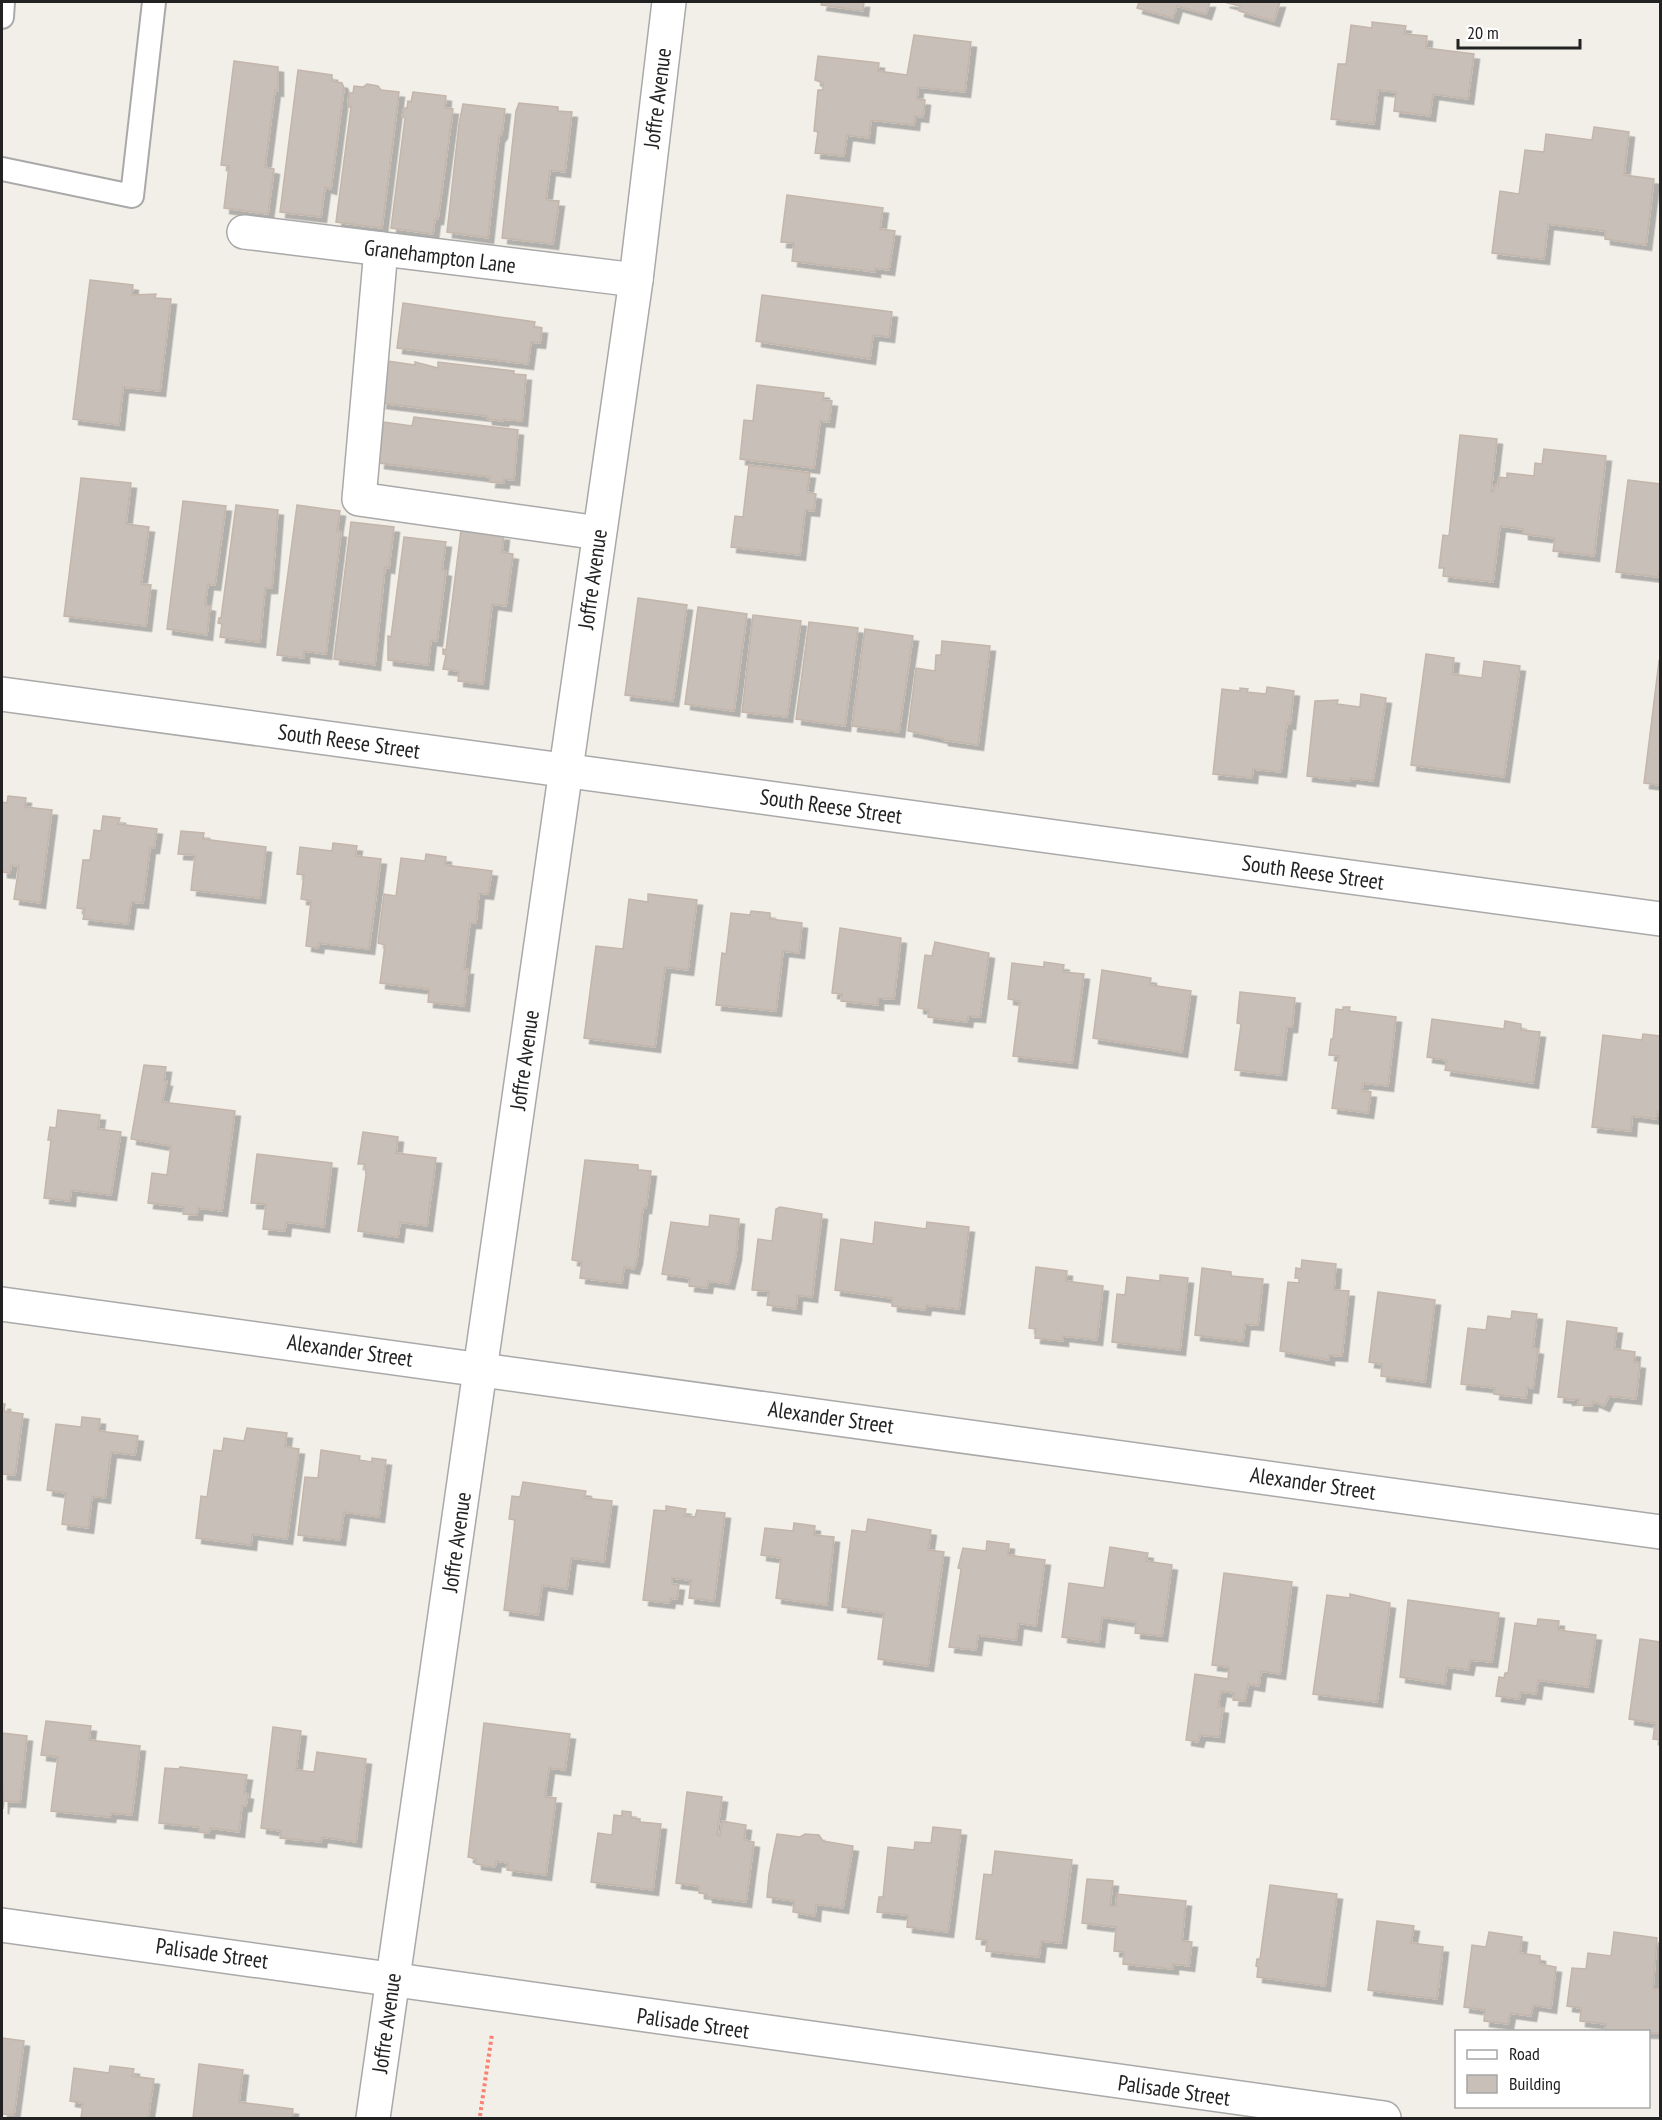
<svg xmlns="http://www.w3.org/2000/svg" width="1662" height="2120" viewBox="0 0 1662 2120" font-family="'PT Sans Narrow',sans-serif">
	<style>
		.building { fill: #c7bfb8; stroke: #c4b6ab; stroke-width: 1.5; filter: url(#shadow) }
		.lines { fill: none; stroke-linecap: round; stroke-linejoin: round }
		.service-casing { stroke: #a9a9a9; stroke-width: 26 }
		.minor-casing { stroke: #a9a9a9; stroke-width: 36 }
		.path { stroke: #fa8072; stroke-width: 4; stroke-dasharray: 3 3; stroke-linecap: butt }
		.service { stroke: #fff; stroke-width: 22 }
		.minor { stroke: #fff; stroke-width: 33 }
		.labels { text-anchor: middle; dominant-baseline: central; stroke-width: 6; stroke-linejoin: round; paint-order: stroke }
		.street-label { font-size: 22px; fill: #222; stroke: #fff }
	</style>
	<defs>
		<filter id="shadow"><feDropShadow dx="5.5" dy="5.5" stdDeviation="0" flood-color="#0004"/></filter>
	</defs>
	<rect width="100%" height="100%" fill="#f2efe9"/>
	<g class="building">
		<path d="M822 2H864L863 11 821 5Z"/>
		<path d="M1139 2H1210L1206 14 1177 6 1173 18 1137 8Z"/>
		<path d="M1224 2H1280L1274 21 1239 11 1240 6Z"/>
		<path d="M1372 22 1406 26 1404 34 1427 36 1426 48 1474 54 1468 99 1433 94 1430 116 1394 111 1396 92 1378 90 1374 124 1331 119 1338 64H1346L1351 25 1372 28Z"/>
		<path d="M914 35 971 42 965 92 918 87 917 99 925 100 923 117 915 116 914 125 871 120 869 138 847 135 844 156 815 153 818 132 814 131 818 90H823V83L815 80 818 56 879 63 878 71 907 75Z"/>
		<path d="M234 61 278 67V91L275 90 265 167 274 169 268 214 224 208 229 166 221 165Z"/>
		<path d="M298 70 332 75V81L342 83 344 88 331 189 325 187 321 217 280 212Z"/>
		<path d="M367 84 378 86 381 90 399 92 382 228 336 222 351 107H348L349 93H353L354 86 363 87Z"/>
		<path d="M413 92 446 96 445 108 453 109 438 219H435L433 234 391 228 405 118 402 117 404 108H407L408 101 411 102Z"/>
		<path d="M519 103 558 107V111L572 112 565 172 550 170 546 200 559 201 553 244 502 238 516 111Z"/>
		<path d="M463 104 505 109 502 133 499 137 488 238 447 232 459 124Z"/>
		<path d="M1594 127 1629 132 1624 175 1654 179 1646 245 1605 239V231L1548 224 1544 259 1492 253 1500 191 1519 194 1525 150 1544 152 1546 134 1592 140Z"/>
		<path d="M787 195 883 208 880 229 895 231 889 270 875 268V272L792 261 794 243 781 242Z"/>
		<path d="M90 280 133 285 132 295 156 294 155 298 171 299 160 391 123 387 119 425 73 419Z"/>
		<path d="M762 295 892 312 889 337 873 335 870 359 756 341Z"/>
		<path d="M403 303 535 322 534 327 542 328 540 343 531 342 528 364 397 348Z"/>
		<path d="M387 361 415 365V362L438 368V362L514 371V374L526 375 522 421 504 419 503 421 487 419V416L381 403Z"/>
		<path d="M757 385 824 393 823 400 832 401 829 422 820 421 814 468 740 459 744 420 753 421Z"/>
		<path d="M414 417 518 430 514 480 504 479V483L490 482 491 477 379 463 384 422 412 426Z"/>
		<path d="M1460 435 1497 439 1491 492H1494L1495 485 1498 486 1499 477 1507 478V473L1534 476 1535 463 1542 464 1544 449 1606 456 1594 556 1553 551 1555 538 1523 534V529L1500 526 1493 582 1443 576 1444 568H1439L1443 535 1449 536Z"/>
		<path d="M749 465 810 473 807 492 816 494 814 511 805 510 800 555 731 547 735 516 743 517Z"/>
		<path d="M81 478 131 483 126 524 149 527 141 584 151 585 146 626 64 616Z"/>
		<path d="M1628 480 1660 484V569L1658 577 1616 572Z"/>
		<path d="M183 501 226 506 215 585 208 584 205 605 210 606 207 635 167 629Z"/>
		<path d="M236 505 278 510 272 588H265L260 642 220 637 222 624 218 623 219 618H221Z"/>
		<path d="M297 505 340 511 337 531 341 532 326 654 304 651V658L277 655Z"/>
		<path d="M351 522 394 527 389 568 385 567 375 665 334 659Z"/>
		<path d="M461 530 504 535 502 552 513 554 506 606 492 604 483 684 458 681 459 671 443 669 446 655 443 654V649L446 650Z"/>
		<path d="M404 537 446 542 442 570 446 571 437 641 431 640 428 665 388 660V636L391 637Z"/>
		<path d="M638 598 687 605 673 701 625 695Z"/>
		<path d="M698 607 747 614 734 711 685 704Z"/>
		<path d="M753 615 801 621 787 717 742 712Z"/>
		<path d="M809 622 858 628 845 726 796 719Z"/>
		<path d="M865 629 913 636 899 732 852 726Z"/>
		<path d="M942 641 990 646 978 745 943 740V738L908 731 916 668 935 671 936 655H941Z"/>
		<path d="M1426 654 1454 658 1452 674 1482 678 1484 661 1520 666 1504 777 1411 765Z"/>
		<path d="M1659 661 1660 662V785L1644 783Z"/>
		<path d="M1267 687 1294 691 1290 724 1287 723 1281 772 1253 769 1252 778 1213 774 1222 689 1240 691V688L1248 689 1247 692 1266 694Z"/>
		<path d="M1361 694 1386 698 1373 781 1350 778V781L1307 776 1315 701 1338 700 1337 704 1360 707Z"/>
		<path d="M8 796 26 798 25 807 52 810 40 903 14 899 19 866 11 865 10 873 2 872V802L7 803Z"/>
		<path d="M103 816 120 818 118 824 157 829 154 848H150L143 903 131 902 128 924 83 919 85 909 77 908 83 860H90L94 830 101 831Z"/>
		<path d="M181 831 204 833 203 839 266 847 260 898 191 890 195 855 178 854Z"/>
		<path d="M333 843 357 846 355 856 381 859 369 949 319 943 318 948 306 946 311 901 301 899 304 875 297 874 300 847 332 851Z"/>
		<path d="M426 854 446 857 445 865 492 871 488 894 479 893 476 923H470L464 969H468L464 1006 428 1002 429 989 380 983 385 945 378 943 384 894 396 896 401 858 425 861Z"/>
		<path d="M648 894 697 900 688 970 665 967 655 1047 584 1038 596 946 623 949 629 899 648 902Z"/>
		<path d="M751 911 770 913V919L802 923 799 953 783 951 776 1011 716 1005 722 953 726 954 731 913 750 915Z"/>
		<path d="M840 928 901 938 894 999 878 998V1005L841 1001 842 994 832 993Z"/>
		<path d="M935 942 989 953 980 1017 968 1016 967 1022 928 1017 929 1010 918 1008 925 955 932 956Z"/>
		<path d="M1044 962 1064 965 1063 972 1084 974 1072 1063 1013 1056 1020 1001 1008 999 1012 963 1044 967Z"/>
		<path d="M1102 970 1151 978 1150 985 1191 991 1182 1052 1093 1038Z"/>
		<path d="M1240 992 1295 998 1292 1027H1287L1281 1075 1235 1070 1241 1024 1237 1023Z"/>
		<path d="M1343 1007H1350L1349 1011 1396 1017 1388 1086 1363 1083 1362 1091 1371 1092 1368 1113 1332 1108 1339 1056 1329 1055 1331 1039H1333L1336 1009 1343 1010Z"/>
		<path d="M1432 1019 1504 1029 1505 1021 1521 1024V1030L1540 1032 1533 1083 1445 1070 1447 1060 1427 1057Z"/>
		<path d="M1643 1034 1660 1036V1112H1657L1656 1119 1632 1116 1631 1131 1592 1127 1603 1035 1642 1040Z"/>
		<path d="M144 1065 166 1067 164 1081H167L162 1102 235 1111 222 1211 198 1208 197 1215 183 1214 184 1207 148 1203 152 1173 167 1175 171 1146 131 1139Z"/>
		<path d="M58 1110 100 1115 98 1129 121 1132 111 1195 71 1190 70 1201 44 1198 51 1140H48L50 1127 56 1128Z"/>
		<path d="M363 1132 398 1137 396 1153 436 1158 427 1226 400 1222 398 1237 358 1231 366 1175 365 1164H358Z"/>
		<path d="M257 1154 332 1163 324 1227 286 1222 285 1231 263 1229 266 1204 251 1203Z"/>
		<path d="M585 1160 638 1165V1170L651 1171 646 1208H643L637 1259 634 1269 624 1267 622 1283 580 1278 582 1262 572 1260Z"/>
		<path d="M780 1207 822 1214 812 1297 797 1295 796 1309 767 1305 769 1291 752 1290 758 1239 772 1241 776 1209Z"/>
		<path d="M710 1215 739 1219 736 1255 729 1284 708 1281 707 1288 689 1286 690 1278 662 1274 671 1222 709 1227Z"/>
		<path d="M875 1222 926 1229 927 1222 969 1227 959 1309 926 1305 925 1310 892 1306V1298L835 1290 841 1239 873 1244Z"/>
		<path d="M1302 1260 1336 1264 1334 1290 1349 1291 1342 1356 1329 1355V1360L1280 1351 1288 1282 1299 1283V1278H1295L1296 1268 1301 1269Z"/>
		<path d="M1036 1267 1067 1271 1066 1281 1103 1286 1097 1340 1063 1336V1341L1035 1338 1036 1329 1029 1328Z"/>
		<path d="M1202 1268 1231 1272V1276L1263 1279 1258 1325 1245 1324 1243 1341 1195 1335Z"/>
		<path d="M1160 1275 1188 1278 1180 1350 1112 1342 1117 1294 1125 1295 1127 1277 1160 1281Z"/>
		<path d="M1378 1292 1435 1300 1425 1382 1381 1376 1382 1364 1369 1362Z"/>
		<path d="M1512 1311 1537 1314 1533 1348 1538 1349 1533 1388 1527 1387 1526 1398 1494 1394 1495 1388 1461 1384 1468 1328 1486 1330 1488 1316 1511 1319Z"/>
		<path d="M1567 1321 1617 1328 1614 1349 1635 1352 1634 1362 1640 1363 1636 1399 1609 1396 1604 1406 1593 1401 1592 1406 1578 1405 1579 1399 1567 1400V1398L1558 1397Z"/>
		<path d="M2 1404H5L4 1411 23 1414 15 1475 2 1474Z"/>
		<path d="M82 1417 100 1419 99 1431 138 1436 135 1455 111 1452 105 1498 92 1496 88 1528 62 1524 66 1493 47 1490 56 1424 81 1427Z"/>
		<path d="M247 1428 287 1433 285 1447 299 1449 287 1539 252 1534 251 1545 196 1538 201 1496 207 1497 214 1450 222 1451 224 1438 244 1441Z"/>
		<path d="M321 1450 360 1456 359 1460 372 1462V1458L386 1460 379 1517 344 1512 340 1540 298 1535 305 1477 318 1478Z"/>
		<path d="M523 1482 586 1491 584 1498 612 1501 604 1562 571 1558 567 1589 542 1585 538 1615 504 1610 515 1520 509 1519 512 1496 520 1497Z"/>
		<path d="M666 1506 686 1509 684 1516 695 1517 697 1510 725 1513 714 1601 689 1598 691 1580 672 1578V1584L679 1585 677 1599 670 1598 669 1603 643 1600 654 1510 666 1511Z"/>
		<path d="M868 1519 931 1530 928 1550 944 1552 928 1666 878 1659 884 1613 842 1607 852 1530 866 1532Z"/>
		<path d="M794 1523 815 1526 814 1535 834 1537 827 1605 776 1598 781 1558 761 1555 765 1528 793 1531Z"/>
		<path d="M987 1541 1009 1544 1008 1555 1045 1560 1036 1626 1018 1623 1016 1640 978 1635 976 1650 949 1647 961 1569 958 1568 963 1548 986 1551Z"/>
		<path d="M1110 1547 1148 1553 1146 1561 1172 1565 1162 1636 1135 1633 1136 1622 1102 1617 1099 1642 1062 1637 1069 1583 1104 1588Z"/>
		<path d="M1224 1573 1292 1582 1280 1674 1261 1671 1259 1686 1248 1684 1245 1701 1233 1700 1234 1693 1221 1691 1218 1707 1223 1708 1219 1737 1200 1735 1198 1742 1186 1740 1195 1674 1228 1679 1229 1667 1212 1665Z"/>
		<path d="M1350 1594 1390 1603 1377 1702 1313 1694 1327 1595 1350 1598Z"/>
		<path d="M1408 1600 1499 1613 1492 1662 1470 1660 1468 1670 1447 1667 1445 1684 1400 1677Z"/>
		<path d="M1538 1619 1559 1621 1558 1630 1596 1635 1588 1687 1538 1680 1536 1694 1521 1692 1519 1699 1496 1696 1499 1677 1504 1678 1505 1673H1508L1515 1623 1537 1626Z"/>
		<path d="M1640 1639 1660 1642V1740L1653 1739 1655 1723 1629 1719Z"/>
		<path d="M46 1721 91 1726 89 1740 140 1746 132 1815 111 1813 110 1817 51 1811 58 1757 41 1755Z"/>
		<path d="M484 1723 570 1734 565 1770 549 1768 545 1797 556 1798 546 1875 507 1870 508 1863 496 1861 495 1867 476 1864V1859L468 1857Z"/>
		<path d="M273 1727 301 1731 296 1770 314 1772 317 1752 366 1759 356 1842 322 1837 321 1842 280 1838 281 1831 261 1828Z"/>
		<path d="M2 1733 27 1736 20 1802 4 1801 3 1809Z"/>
		<path d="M180 1767 247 1775 244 1793 248 1794 246 1806H242L239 1832 210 1828 209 1833 199 1832V1827L159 1823 165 1768 179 1769Z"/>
		<path d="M687 1792 722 1797 717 1835 720 1836 722 1821 746 1825 744 1840 754 1842 746 1902 707 1897V1894L699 1893V1886L676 1883Z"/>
		<path d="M622 1811 631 1812V1818L640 1819V1822L661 1824 653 1890 591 1882 598 1833 612 1835 614 1815 622 1816Z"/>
		<path d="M933 1827 961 1830 948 1932 907 1927 908 1915 877 1912 879 1897H883L888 1847 914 1850 915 1842 931 1843Z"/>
		<path d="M777 1834 800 1837 805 1834 819 1835 823 1841 853 1846 843 1908 816 1904 815 1916 793 1912 794 1901 767 1897 769 1874Z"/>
		<path d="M995 1851 1072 1860 1061 1943 1041 1941 1039 1957 986 1951 987 1940 976 1939 984 1874 992 1875Z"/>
		<path d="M1087 1879 1113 1881 1110 1906H1116L1117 1894 1186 1901 1182 1941 1192 1942 1189 1966 1173 1964V1969L1123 1964 1124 1952 1114 1951 1116 1927 1082 1923Z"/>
		<path d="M1270 1885 1337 1894 1325 1986 1257 1977 1258 1967 1256 1966 1257 1959H1260Z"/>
		<path d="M1377 1921 1414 1926 1411 1943 1443 1947 1437 1999 1368 1990Z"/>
		<path d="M1489 1932 1522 1937 1520 1953 1540 1956V1964L1556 1967 1551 2008 1533 2005 1531 2016 1510 2013 1508 2024 1484 2021 1485 2010 1464 2007 1472 1945 1486 1947Z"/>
		<path d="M1614 1932 1657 1938 1653 1989H1660V2033L1605 2032 1606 2024 1580 2021 1581 2008 1567 2006 1572 1968 1586 1969 1588 1953 1611 1956Z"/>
		<path d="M2 2038 24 2041 14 2115 2 2114Z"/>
		<path d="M199 2064 243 2070 239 2102 293 2109 292 2118H193Z"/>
		<path d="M110 2066 134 2069 132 2076 154 2079 148 2118H81L83 2103 70 2101 74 2068 109 2073Z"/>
	</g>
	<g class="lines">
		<g class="service-casing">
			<g id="service">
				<path d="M2 17 3 2"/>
				<path d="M2 169 132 196 154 2"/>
			</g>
		</g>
		<g class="minor-casing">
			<g id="minor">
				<path d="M244 232 636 280"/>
				<path d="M381 249 359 499 599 533"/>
				<path d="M2 694 1660 919"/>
				<path d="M2 1304 1660 1532"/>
				<path d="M2 1925 1384 2118"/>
				<path d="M373 2118 636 280 669 2"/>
			</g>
		</g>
		<path class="path" d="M480 2116 492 2034"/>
		<use href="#service" class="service"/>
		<use href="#minor" class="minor"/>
	</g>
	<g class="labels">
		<g class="street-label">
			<text transform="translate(657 98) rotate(-83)">Joffre Avenue</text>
			<text transform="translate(440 256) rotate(7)">Granehampton Lane</text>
			<text transform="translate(592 579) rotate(-82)">Joffre Avenue</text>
			<text transform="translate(349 741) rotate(8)">South Reese Street</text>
			<text transform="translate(831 806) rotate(8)">South Reese Street</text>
			<text transform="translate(1313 872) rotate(8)">South Reese Street</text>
			<text transform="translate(524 1060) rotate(-82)">Joffre Avenue</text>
			<text transform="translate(350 1350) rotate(8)">Alexander Street</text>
			<text transform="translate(831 1417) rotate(8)">Alexander Street</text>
			<text transform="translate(1313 1483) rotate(8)">Alexander Street</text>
			<text transform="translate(456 1542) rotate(-82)">Joffre Avenue</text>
			<text transform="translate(212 1953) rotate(8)">Palisade Street</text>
			<text transform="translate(386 2023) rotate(-82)">Joffre Avenue</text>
			<text transform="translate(693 2023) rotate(8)">Palisade Street</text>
			<text transform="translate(1174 2090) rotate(8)">Palisade Street</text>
		</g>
	</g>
	<rect width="1662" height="2120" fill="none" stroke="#222222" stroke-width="6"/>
	<rect x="1455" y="2030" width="195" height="78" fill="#ffffff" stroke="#a7a7a7" stroke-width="1.5"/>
	<rect x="1467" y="2050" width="30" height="9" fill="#ffffff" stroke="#a7a7a7" stroke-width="1.5"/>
	<text x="1509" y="2060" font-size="18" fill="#222222">Road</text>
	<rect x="1467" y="2075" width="30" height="18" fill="#c7bfb8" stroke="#a7a7a7" stroke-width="1.5"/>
	<text x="1509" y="2090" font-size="18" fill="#222222">Building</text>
	<path d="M1458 39v9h122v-9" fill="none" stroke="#222222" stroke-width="3"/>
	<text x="1467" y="39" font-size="18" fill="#222222" stroke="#ffffff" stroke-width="4.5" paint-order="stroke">20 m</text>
</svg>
